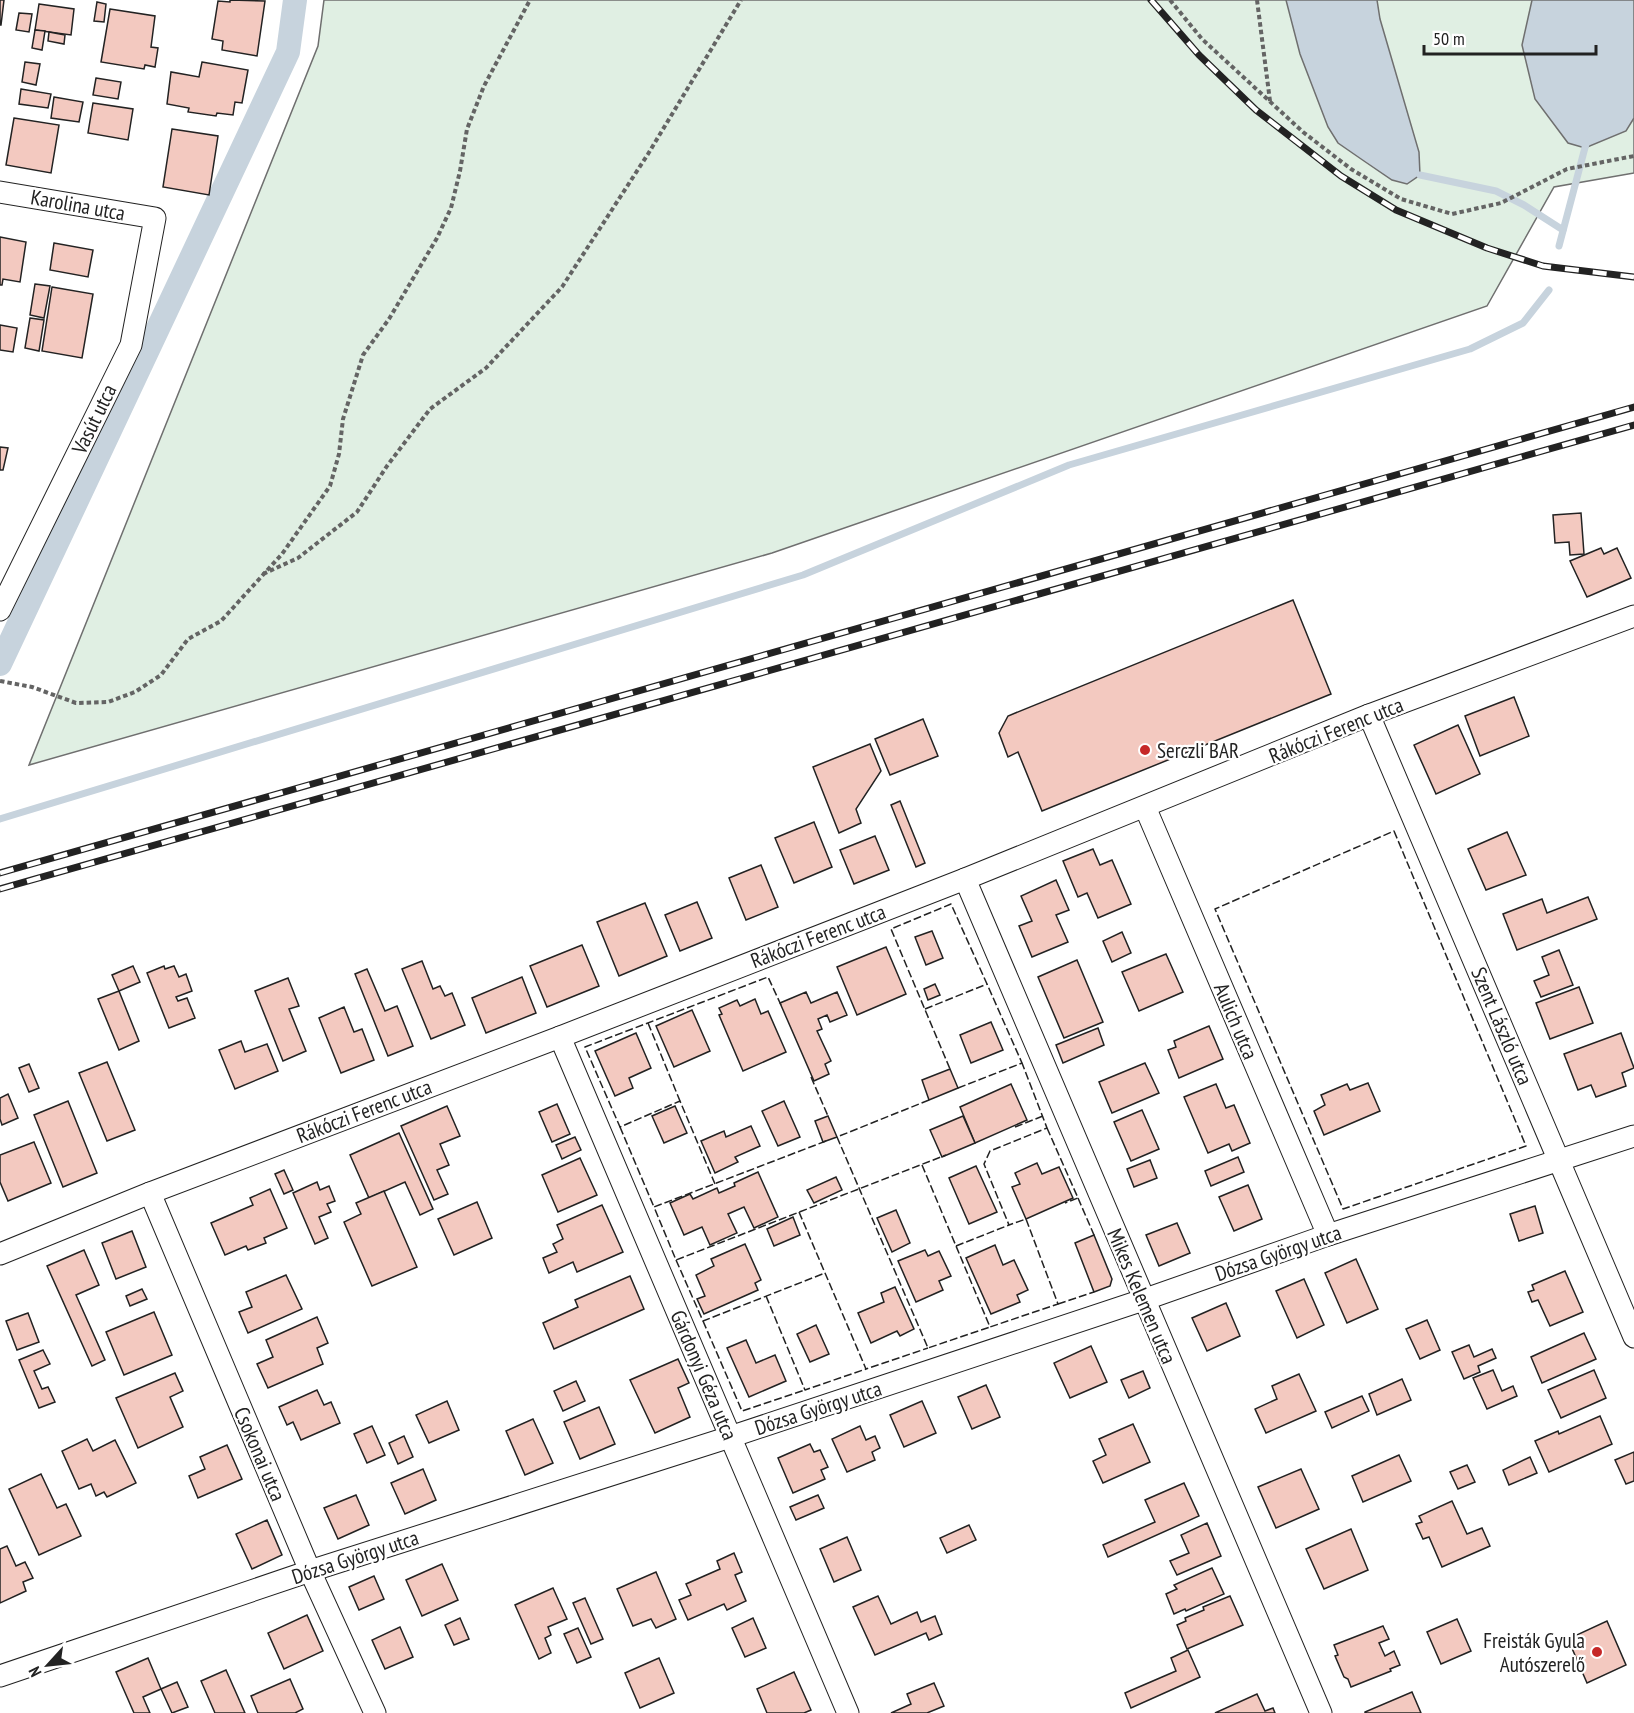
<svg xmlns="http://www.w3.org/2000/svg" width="1634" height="1713" viewBox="0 0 1634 1713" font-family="'PT Sans Narrow',sans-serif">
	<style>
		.green { fill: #e0efe3; stroke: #6f6f6f; stroke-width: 1.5 }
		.water { fill: #c7d3dd; stroke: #6f6f6f; stroke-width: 1.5 }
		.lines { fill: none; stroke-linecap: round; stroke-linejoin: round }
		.stream { stroke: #c7d3dd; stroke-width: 7 }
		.canal { stroke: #c7d3dd; stroke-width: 24 }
		.building { fill: #f3c9c0; stroke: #222; stroke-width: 1.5 }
		.minor-casing { stroke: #222; stroke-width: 23 }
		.path { stroke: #646464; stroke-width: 4; stroke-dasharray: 4.5 3; stroke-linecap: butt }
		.minor { stroke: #fff; stroke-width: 21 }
		.rail-casing { stroke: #222; stroke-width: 7 }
		.rail { stroke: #fff; stroke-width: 4.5; stroke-dasharray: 14; stroke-linecap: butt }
		.fence { stroke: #222; stroke-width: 1.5; stroke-dasharray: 8 3; stroke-linecap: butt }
		.poi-dot { fill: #c62828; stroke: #fff; stroke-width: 2 }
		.labels { text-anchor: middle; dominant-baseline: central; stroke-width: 4.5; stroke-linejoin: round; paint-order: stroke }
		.street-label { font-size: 21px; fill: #222; stroke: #fff }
		.poi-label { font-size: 21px; fill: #222; stroke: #fff; text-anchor: start }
	</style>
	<rect width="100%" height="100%" fill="#fff"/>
	<path class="green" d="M324 0H1634V173L1554 187 1487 306 772 553 29 765 318 46Z"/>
	<g class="water">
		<path d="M1286 0H1377L1380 19 1419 152 1420 175 1407 184 1392 180 1364 161 1338 143 1328 127 1300 54Z"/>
		<path d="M1532 0H1634V118L1626 131 1585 148 1568 143 1535 99 1522 45Z"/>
	</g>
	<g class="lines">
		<g class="stream">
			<path d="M1420 175 1496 191 1524 205 1563 230"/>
			<path d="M1559 246 1587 140"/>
			<path d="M0 819 803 575 1069 465 1470 349 1523 323 1549 290"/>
		</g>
		<path class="canal" d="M0 664 288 52 295 0"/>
	</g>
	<g class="building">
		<path d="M0 0H4L1 25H0Z"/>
		<path d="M230 0 265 1 257 56 222 50 223 41 212 39 218 1 230 2Z"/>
		<path d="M97 2 106 4 104 22 94 21Z"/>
		<path d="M39 4 74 9 71 35 35 30Z"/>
		<path d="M110 9 155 16 151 47 158 48 155 67 145 65 144 69 101 62Z"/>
		<path d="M19 13 32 14 29 32 16 30Z"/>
		<path d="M35 30 45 31 42 50 32 48Z"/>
		<path d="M49 32 65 35 64 44 48 41Z"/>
		<path d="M25 62 40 64 36 85 22 82Z"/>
		<path d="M202 62 248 70 242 103 235 102 233 115 217 113 216 116 188 112 189 108 167 104 171 72 199 77Z"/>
		<path d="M96 78 121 82 118 99 93 95Z"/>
		<path d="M21 89 51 94 48 108 19 104Z"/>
		<path d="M54 97 83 102 79 122 51 118Z"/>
		<path d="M93 103 133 109 128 140 88 133Z"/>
		<path d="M14 118 59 125 51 173 6 165Z"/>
		<path d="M172 129 218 136 209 195 163 187Z"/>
		<path d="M0 237 26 242 20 282 3 279 2 285H0Z"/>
		<path d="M54 243 93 250 88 277 50 270Z"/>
		<path d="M35 284 50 286 44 318 30 315Z"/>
		<path d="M52 287 93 294 82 358 42 351Z"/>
		<path d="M30 318 44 320 39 351 25 348Z"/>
		<path d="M0 325 17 328 13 352 0 350Z"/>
		<path d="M0 447 8 448 3 470H0Z"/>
		<path d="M1581 513 1584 554 1570 555 1569 542 1555 543 1553 515Z"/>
		<path d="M1601 548 1604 554 1617 548 1631 578 1587 597 1570 561Z"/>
		<path d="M1293 600 1331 694 1042 811 1018 752 1008 757 999 733 1008 716Z"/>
		<path d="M1514 697 1529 736 1480 756 1465 716Z"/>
		<path d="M923 719 938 756 890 775 875 739Z"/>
		<path d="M1458 725 1480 774 1436 794 1414 745Z"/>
		<path d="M870 744 881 771 856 809 861 823 839 833 813 767Z"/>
		<path d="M900 801 925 863 916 867 891 805Z"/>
		<path d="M814 822 832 867 794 883 775 838Z"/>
		<path d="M1507 832 1526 875 1486 890 1468 849Z"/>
		<path d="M875 836 889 870 854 884 840 850Z"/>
		<path d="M1093 849 1100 865 1112 860 1131 904 1098 918 1087 893 1078 897 1063 861Z"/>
		<path d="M761 865 778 907 746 920 729 878Z"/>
		<path d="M1056 880 1069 910 1056 915 1068 942 1032 957 1019 926 1032 921 1021 896Z"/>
		<path d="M1588 897 1597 919 1517 950 1503 914 1542 899 1547 913Z"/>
		<path d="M697 902 712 938 680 951 665 915Z"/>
		<path d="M645 903 667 956 619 976 597 922Z"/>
		<path d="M932 931 943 958 926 965 915 937Z"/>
		<path d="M1122 932 1131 953 1112 962 1103 941Z"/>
		<path d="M582 945 599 986 547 1007 530 966Z"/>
		<path d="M886 947 906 994 857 1015 837 967Z"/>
		<path d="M1559 950 1573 985 1541 997 1534 981 1549 975 1542 957Z"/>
		<path d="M1166 954 1183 992 1139 1011 1122 972Z"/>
		<path d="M1077 960 1103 1022 1064 1038 1038 977Z"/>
		<path d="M422 961 433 989 440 986 445 996 452 993 465 1025 431 1039 402 969Z"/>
		<path d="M133 966 140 982 119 991 112 975Z"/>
		<path d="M164 966 165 969 174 966 179 977 186 974 192 991 176 997 178 1001 187 998 195 1018 169 1028 147 973Z"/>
		<path d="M367 969 385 1011 397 1006 413 1046 388 1056 355 974Z"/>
		<path d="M522 977 536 1013 486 1033 472 998Z"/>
		<path d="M288 978 299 1006 289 1009 306 1051 283 1061 255 991Z"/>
		<path d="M935 984 940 995 928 1000 924 989Z"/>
		<path d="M1579 987 1593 1023 1550 1039 1536 1003Z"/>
		<path d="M119 991 139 1041 119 1050 98 999Z"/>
		<path d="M806 992 811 1003 837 992 847 1015 830 1022 827 1015 818 1019 822 1029 817 1031 831 1061 825 1064 829 1074 814 1081 780 1003Z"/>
		<path d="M755 999 761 1014 768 1011 786 1052 743 1071 719 1015 722 1014 719 1008 737 1000 740 1006Z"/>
		<path d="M344 1007 354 1032 362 1029 374 1060 341 1073 319 1018Z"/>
		<path d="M692 1010 710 1051 674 1067 656 1026Z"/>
		<path d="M991 1022 1003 1050 971 1063 960 1035Z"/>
		<path d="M1209 1026 1223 1059 1179 1078 1168 1050 1176 1047 1174 1041Z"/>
		<path d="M1098 1028 1104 1045 1063 1063 1056 1045Z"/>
		<path d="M636 1033 651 1068 629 1078 633 1088 615 1096 595 1051Z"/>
		<path d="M1621 1033 1634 1068 1622 1073 1626 1086 1596 1097 1591 1085 1578 1090 1564 1054Z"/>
		<path d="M241 1041 245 1052 267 1044 278 1071 235 1089 219 1050Z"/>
		<path d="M107 1062 135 1130 107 1141 79 1073Z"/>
		<path d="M1145 1063 1159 1093 1112 1113 1099 1082Z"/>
		<path d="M29 1064 39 1088 29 1092 19 1068Z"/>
		<path d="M950 1069 958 1088 929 1100 922 1080Z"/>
		<path d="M1368 1083 1380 1111 1324 1135 1314 1111 1325 1105 1321 1095 1347 1084 1350 1090Z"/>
		<path d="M1011 1084 1027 1120 975 1143 960 1107Z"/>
		<path d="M1216 1084 1226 1108 1234 1105 1250 1143 1232 1151 1229 1144 1208 1153 1184 1097Z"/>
		<path d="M8 1094 18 1118 2 1125 0 1119V1098Z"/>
		<path d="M68 1101 97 1173 63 1187 34 1115Z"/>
		<path d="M784 1101 800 1137 778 1146 762 1111Z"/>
		<path d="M557 1104 570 1134 552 1142 539 1112Z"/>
		<path d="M447 1106 460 1136 440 1144 449 1165 437 1170 448 1194 434 1200 401 1126Z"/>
		<path d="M675 1106 687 1133 664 1143 652 1116Z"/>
		<path d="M1142 1110 1159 1149 1131 1161 1114 1122Z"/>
		<path d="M828 1116 837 1137 823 1142 815 1121Z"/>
		<path d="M963 1116 975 1143 942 1157 930 1130Z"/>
		<path d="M751 1126 760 1146 735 1157 738 1162 715 1173 701 1141 724 1131 726 1137Z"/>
		<path d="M399 1133 433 1209 420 1215 405 1182 369 1198 350 1155Z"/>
		<path d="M575 1137 581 1150 562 1159 556 1145Z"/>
		<path d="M34 1142 51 1183 8 1201 0 1182V1155Z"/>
		<path d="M1238 1157 1244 1172 1211 1186 1205 1171Z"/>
		<path d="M580 1158 597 1195 558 1212 542 1175Z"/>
		<path d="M1150 1160 1157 1178 1134 1187 1127 1169Z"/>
		<path d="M1037 1163 1042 1174 1059 1167 1073 1198 1026 1219 1012 1187 1020 1184 1015 1173Z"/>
		<path d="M976 1166 997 1212 969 1224 949 1178Z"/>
		<path d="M284 1170 293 1190 284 1194 275 1174Z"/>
		<path d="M758 1172 778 1217 754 1228 744 1207 728 1214 737 1233 710 1245 702 1227 684 1235 670 1203 690 1194 693 1199 717 1188 719 1193 735 1186 734 1183Z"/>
		<path d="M836 1177 842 1190 814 1203 807 1190Z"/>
		<path d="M317 1182 320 1190 329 1186 335 1201 327 1204 331 1212 319 1217 328 1238 315 1244 293 1193Z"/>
		<path d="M1248 1185 1262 1219 1234 1231 1219 1197Z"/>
		<path d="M270 1189 287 1228 264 1238 266 1243 248 1250 246 1246 225 1255 211 1223 253 1205 250 1198Z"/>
		<path d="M384 1191 417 1267 372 1286 344 1222 361 1214 356 1203Z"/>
		<path d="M477 1202 492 1238 454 1255 438 1219Z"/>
		<path d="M602 1205 623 1252 577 1272 573 1262 549 1273 543 1258 557 1252 553 1244 563 1239 557 1225Z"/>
		<path d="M1535 1206 1543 1233 1519 1241 1510 1214Z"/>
		<path d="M896 1210 910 1243 892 1252 877 1218Z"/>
		<path d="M793 1217 800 1235 774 1246 767 1229Z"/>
		<path d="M1177 1223 1190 1253 1159 1266 1146 1235Z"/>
		<path d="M132 1231 146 1267 116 1279 102 1243Z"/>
		<path d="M1094 1235 1112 1279 1110 1286 1094 1292 1075 1243Z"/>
		<path d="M745 1244 761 1280 755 1283 758 1290 704 1314 697 1299 705 1296 696 1275 714 1266 711 1259Z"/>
		<path d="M995 1245 1003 1265 1014 1260 1028 1290 1017 1295 1020 1302 991 1314 966 1258Z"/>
		<path d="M84 1250 99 1285 76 1295 105 1360 92 1366 47 1266Z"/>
		<path d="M925 1250 928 1256 939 1251 951 1276 939 1281 943 1290 916 1302 898 1261Z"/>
		<path d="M1356 1259 1378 1309 1347 1323 1325 1273Z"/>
		<path d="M1565 1271 1583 1312 1550 1326 1538 1300 1532 1302 1528 1292 1534 1290 1532 1285Z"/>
		<path d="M286 1275 302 1309 248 1333 239 1312 252 1307 246 1292Z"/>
		<path d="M630 1276 644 1309 554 1349 543 1323 578 1307 575 1300Z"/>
		<path d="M1304 1279 1324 1325 1297 1338 1276 1291Z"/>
		<path d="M895 1287 914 1329 900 1336 897 1331 871 1343 858 1313 884 1302 881 1293Z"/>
		<path d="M142 1289 147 1299 130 1306 126 1296Z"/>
		<path d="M1226 1303 1240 1336 1207 1351 1192 1318Z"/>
		<path d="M154 1312 172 1355 124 1375 106 1332Z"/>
		<path d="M28 1313 39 1342 17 1350 6 1321Z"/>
		<path d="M317 1317 328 1343 317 1348 323 1364 268 1388 257 1364 273 1357 266 1340Z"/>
		<path d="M1427 1320 1440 1350 1420 1359 1406 1329Z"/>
		<path d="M816 1325 829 1354 810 1362 797 1334Z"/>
		<path d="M1584 1333 1596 1359 1542 1383 1531 1357Z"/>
		<path d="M746 1340 756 1363 775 1355 786 1381 749 1397 727 1348Z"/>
		<path d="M1469 1345 1474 1357 1492 1349 1496 1358 1478 1366 1480 1372 1464 1379 1452 1352Z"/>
		<path d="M1091 1346 1107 1382 1070 1398 1054 1363Z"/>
		<path d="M43 1350 50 1364 34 1371 42 1389 48 1387 55 1402 39 1408 19 1360Z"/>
		<path d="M678 1359 689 1383 678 1388 690 1417 655 1433 630 1380Z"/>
		<path d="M1493 1370 1502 1391 1513 1386 1517 1396 1487 1409 1473 1378Z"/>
		<path d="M1594 1370 1606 1398 1561 1418 1548 1390Z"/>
		<path d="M1143 1371 1150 1388 1129 1398 1121 1380Z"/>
		<path d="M175 1373 183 1391 170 1397 183 1427 138 1448 116 1398Z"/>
		<path d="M1299 1374 1316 1411 1266 1433 1255 1409 1277 1399 1272 1386Z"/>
		<path d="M1402 1379 1411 1400 1377 1415 1369 1394Z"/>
		<path d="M576 1381 585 1401 563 1411 554 1391Z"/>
		<path d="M986 1385 1000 1417 972 1429 958 1397Z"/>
		<path d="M317 1390 324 1405 331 1402 340 1423 301 1440 293 1422 287 1425 279 1407Z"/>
		<path d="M1362 1396 1369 1411 1332 1428 1325 1412Z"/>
		<path d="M447 1401 459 1430 429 1443 416 1415Z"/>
		<path d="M922 1401 936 1433 904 1447 890 1415Z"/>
		<path d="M599 1407 615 1444 580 1459 564 1422Z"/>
		<path d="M1600 1416 1612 1444 1549 1472 1535 1441 1558 1431 1559 1434Z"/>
		<path d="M533 1419 553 1463 525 1475 506 1431Z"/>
		<path d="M1133 1424 1150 1462 1103 1483 1093 1461 1106 1455 1099 1439Z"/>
		<path d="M372 1426 385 1455 367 1463 354 1434Z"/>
		<path d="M860 1426 866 1440 875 1436 880 1448 872 1452 875 1460 847 1472 832 1439Z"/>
		<path d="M404 1436 413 1457 398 1464 389 1443Z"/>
		<path d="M87 1439 93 1451 115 1440 136 1483 107 1497 104 1492 96 1496 91 1484 79 1489 62 1451Z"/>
		<path d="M810 1444 814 1452 820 1450 828 1467 821 1470 825 1479 793 1493 778 1458Z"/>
		<path d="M227 1445 242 1479 198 1498 189 1476 205 1469 200 1457Z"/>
		<path d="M1634 1452V1481L1626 1484 1615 1460Z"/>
		<path d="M1399 1455 1411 1481 1363 1502 1352 1476Z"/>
		<path d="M1530 1457 1537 1473 1509 1485 1503 1470Z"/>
		<path d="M1467 1465 1475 1482 1458 1489 1450 1472Z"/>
		<path d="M423 1469 436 1500 405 1514 391 1483Z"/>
		<path d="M1301 1469 1319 1509 1276 1528 1258 1487Z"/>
		<path d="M41 1474 57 1508 66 1504 81 1536 39 1555 9 1489Z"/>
		<path d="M1184 1483 1199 1516 1108 1557 1103 1545 1155 1522 1145 1500Z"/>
		<path d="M356 1495 369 1525 338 1539 324 1508Z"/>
		<path d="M818 1495 824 1508 796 1520 790 1507Z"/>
		<path d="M1452 1501 1467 1534 1482 1528 1490 1546 1442 1567 1429 1537 1423 1539 1416 1524 1422 1522 1419 1516Z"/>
		<path d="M267 1520 282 1555 252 1569 236 1534Z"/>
		<path d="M1207 1523 1221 1556 1177 1575 1170 1561 1189 1553 1181 1535Z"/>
		<path d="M969 1525 976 1540 947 1553 940 1538Z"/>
		<path d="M1351 1529 1368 1570 1324 1589 1306 1549Z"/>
		<path d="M847 1537 861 1570 834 1582 820 1549Z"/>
		<path d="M7 1546 16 1566 25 1562 33 1578 23 1582 26 1591 0 1603V1549Z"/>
		<path d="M734 1553 742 1572 735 1575 746 1601 727 1610 724 1604 688 1620 679 1600 691 1595 686 1584 720 1569 717 1561Z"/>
		<path d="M442 1564 458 1600 422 1616 406 1580Z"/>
		<path d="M1212 1568 1224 1594 1186 1611 1185 1609 1174 1614 1166 1594 1177 1589 1174 1585Z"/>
		<path d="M656 1572 676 1619 656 1628 651 1619 633 1626 617 1589Z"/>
		<path d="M374 1576 384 1599 359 1610 349 1587Z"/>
		<path d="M553 1588 567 1619 548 1627 551 1635 545 1638 551 1653 539 1659 515 1605Z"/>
		<path d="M878 1596 891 1624 917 1612 921 1622 935 1616 942 1634 929 1640 926 1633 875 1655 853 1607Z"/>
		<path d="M1230 1596 1243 1625 1187 1649 1177 1625 1186 1621 1185 1618 1204 1610 1203 1607Z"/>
		<path d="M585 1598 603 1639 591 1644 573 1603Z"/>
		<path d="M307 1615 323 1651 284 1669 268 1633Z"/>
		<path d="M460 1618 469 1639 454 1645 445 1625Z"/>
		<path d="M753 1618 766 1648 745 1657 732 1628Z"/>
		<path d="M1457 1619 1471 1651 1441 1664 1427 1632Z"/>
		<path d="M1607 1621 1626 1665 1587 1683 1568 1639Z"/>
		<path d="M1383 1626 1389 1639 1379 1643 1385 1656 1394 1651 1400 1665 1390 1669 1391 1671 1351 1687 1348 1679 1344 1677 1335 1656 1338 1655 1334 1645Z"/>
		<path d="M400 1627 413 1657 385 1669 372 1640Z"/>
		<path d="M578 1628 591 1657 577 1663 564 1634Z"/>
		<path d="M1188 1650 1200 1677 1131 1708 1125 1693 1176 1671 1171 1658Z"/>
		<path d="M148 1658 161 1689 143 1697 150 1713H134L116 1672Z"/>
		<path d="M659 1658 674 1693 640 1708 625 1673Z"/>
		<path d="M226 1670 245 1713H215L201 1681Z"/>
		<path d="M794 1672 811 1710 804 1713H767L757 1689Z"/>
		<path d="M290 1679 303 1709 295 1713H258L251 1696Z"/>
		<path d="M177 1682 188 1707 172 1713 161 1689Z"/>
		<path d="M934 1683 944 1706 927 1713H891L911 1704 907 1694Z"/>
		<path d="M1412 1692 1421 1713H1365V1712Z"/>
		<path d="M1257 1694 1265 1711 1273 1708 1275 1713H1215Z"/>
	</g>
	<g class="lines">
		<g class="minor-casing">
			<g id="minor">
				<path d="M0 192 155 218 131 345 0 610"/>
				<path d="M1369 715 1634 1337"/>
				<path d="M1145 807 1328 1235"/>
				<path d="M965 879 1321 1713"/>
				<path d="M560 1037 848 1713"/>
				<path d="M150 1193 310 1571 375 1713"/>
				<path d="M0 1254 150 1193 560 1037 965 879 1369 715 1634 616"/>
				<path d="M0 1676 310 1571 730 1437 1143 1300 1328 1235 1634 1136"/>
			</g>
		</g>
		<g class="path">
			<path d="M1170 0 1202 39 1303 132 1351 169 1401 199 1452 214 1501 203 1567 169 1634 156"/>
			<path d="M1257 0 1270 101"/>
			<path d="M263 574 298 558 357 512 387 466 430 409 486 368 562 287 648 154 741 0"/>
			<path d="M0 681 32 687 76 703 108 702 135 692 161 675 188 639 221 621 282 554 330 486 339 454 343 419 363 355 389 319 437 238 451 208 460 171 467 129 484 86 530 0"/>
		</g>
		<use href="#minor" class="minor"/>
		<g class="rail-casing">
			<g id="rail">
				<path d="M1151 0 1199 55 1256 110 1341 176 1396 210 1487 248 1543 266 1634 277"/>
				<path d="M0 873 1634 407"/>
				<path d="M0 889 1634 425"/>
			</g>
		</g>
		<use href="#rail" class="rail"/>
		<g class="fence">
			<path d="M1394 831 1526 1146 1343 1209 1215 909Z"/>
			<path d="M925 1009 987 984 951 904 891 929 950 1069"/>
			<path d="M648 1023 680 1101"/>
			<path d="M811 1077 828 1116"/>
			<path d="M958 1088 1022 1063 987 984"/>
			<path d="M929 1100 837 1137 928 1348 990 1327"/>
			<path d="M620 1127 654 1207"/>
			<path d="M1015 1127 1043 1116"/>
			<path d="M1047 1128 1078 1198 1065 1203"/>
			<path d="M826 1141 654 1207 676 1260 946 1155"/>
			<path d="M922 1165 990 1327 1058 1304 1026 1219 1009 1225 984 1164 990 1151 1047 1128 1022 1063"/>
			<path d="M715 1184 680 1101 620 1127 585 1047 768 977 781 1005"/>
			<path d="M1078 1198 1094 1235"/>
			<path d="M799 1212 866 1369 928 1348"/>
			<path d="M956 1246 1009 1225"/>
			<path d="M676 1260 703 1321 825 1273"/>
			<path d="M766 1296 805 1390 866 1369"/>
			<path d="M1058 1304 1094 1292"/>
			<path d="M703 1321 742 1411 805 1390"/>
		</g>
	</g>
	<g class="poi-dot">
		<circle cx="1145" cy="750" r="6"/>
		<circle cx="1597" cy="1652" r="6"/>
	</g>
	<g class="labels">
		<g class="street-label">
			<text transform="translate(78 205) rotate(10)">Karolina utca</text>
			<text transform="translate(94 419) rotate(-64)">Vasút utca</text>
			<text transform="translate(1336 730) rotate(-22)">Rákóczi Ferenc utca</text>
			<text transform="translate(818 936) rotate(-21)">Rákóczi Ferenc utca</text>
			<text transform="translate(1236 1021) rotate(67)">Aulich utca</text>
			<text transform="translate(1502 1026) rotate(67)">Szent László utca</text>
			<text transform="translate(364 1111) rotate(-21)">Rákóczi Ferenc utca</text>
			<text transform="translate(1278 1253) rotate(-19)">Dózsa György utca</text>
			<text transform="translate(1142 1296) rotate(67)">Mikes Kelemen utca</text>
			<text transform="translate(704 1375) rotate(67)">Gárdonyi Géza utca</text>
			<text transform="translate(818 1408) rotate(-18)">Dózsa György utca</text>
			<text transform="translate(260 1454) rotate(67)">Csokonai utca</text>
			<text transform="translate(355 1557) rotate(-18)">Dózsa György utca</text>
		</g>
		<g class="poi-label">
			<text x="1157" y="750">Serczli BAR</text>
			<text x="1585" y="1640" text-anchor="end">Freisták Gyula<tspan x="1585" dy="24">Autószerelő</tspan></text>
		</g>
	</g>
	<g transform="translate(48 1665) rotate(243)" stroke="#ffffff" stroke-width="4.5" paint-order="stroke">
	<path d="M0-4.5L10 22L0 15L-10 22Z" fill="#222222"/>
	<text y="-9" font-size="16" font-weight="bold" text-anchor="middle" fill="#222222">N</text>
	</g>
	<path d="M1424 45v9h172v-9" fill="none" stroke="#222222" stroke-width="3"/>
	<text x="1433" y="45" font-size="18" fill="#222222" stroke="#ffffff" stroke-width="4.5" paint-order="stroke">50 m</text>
</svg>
